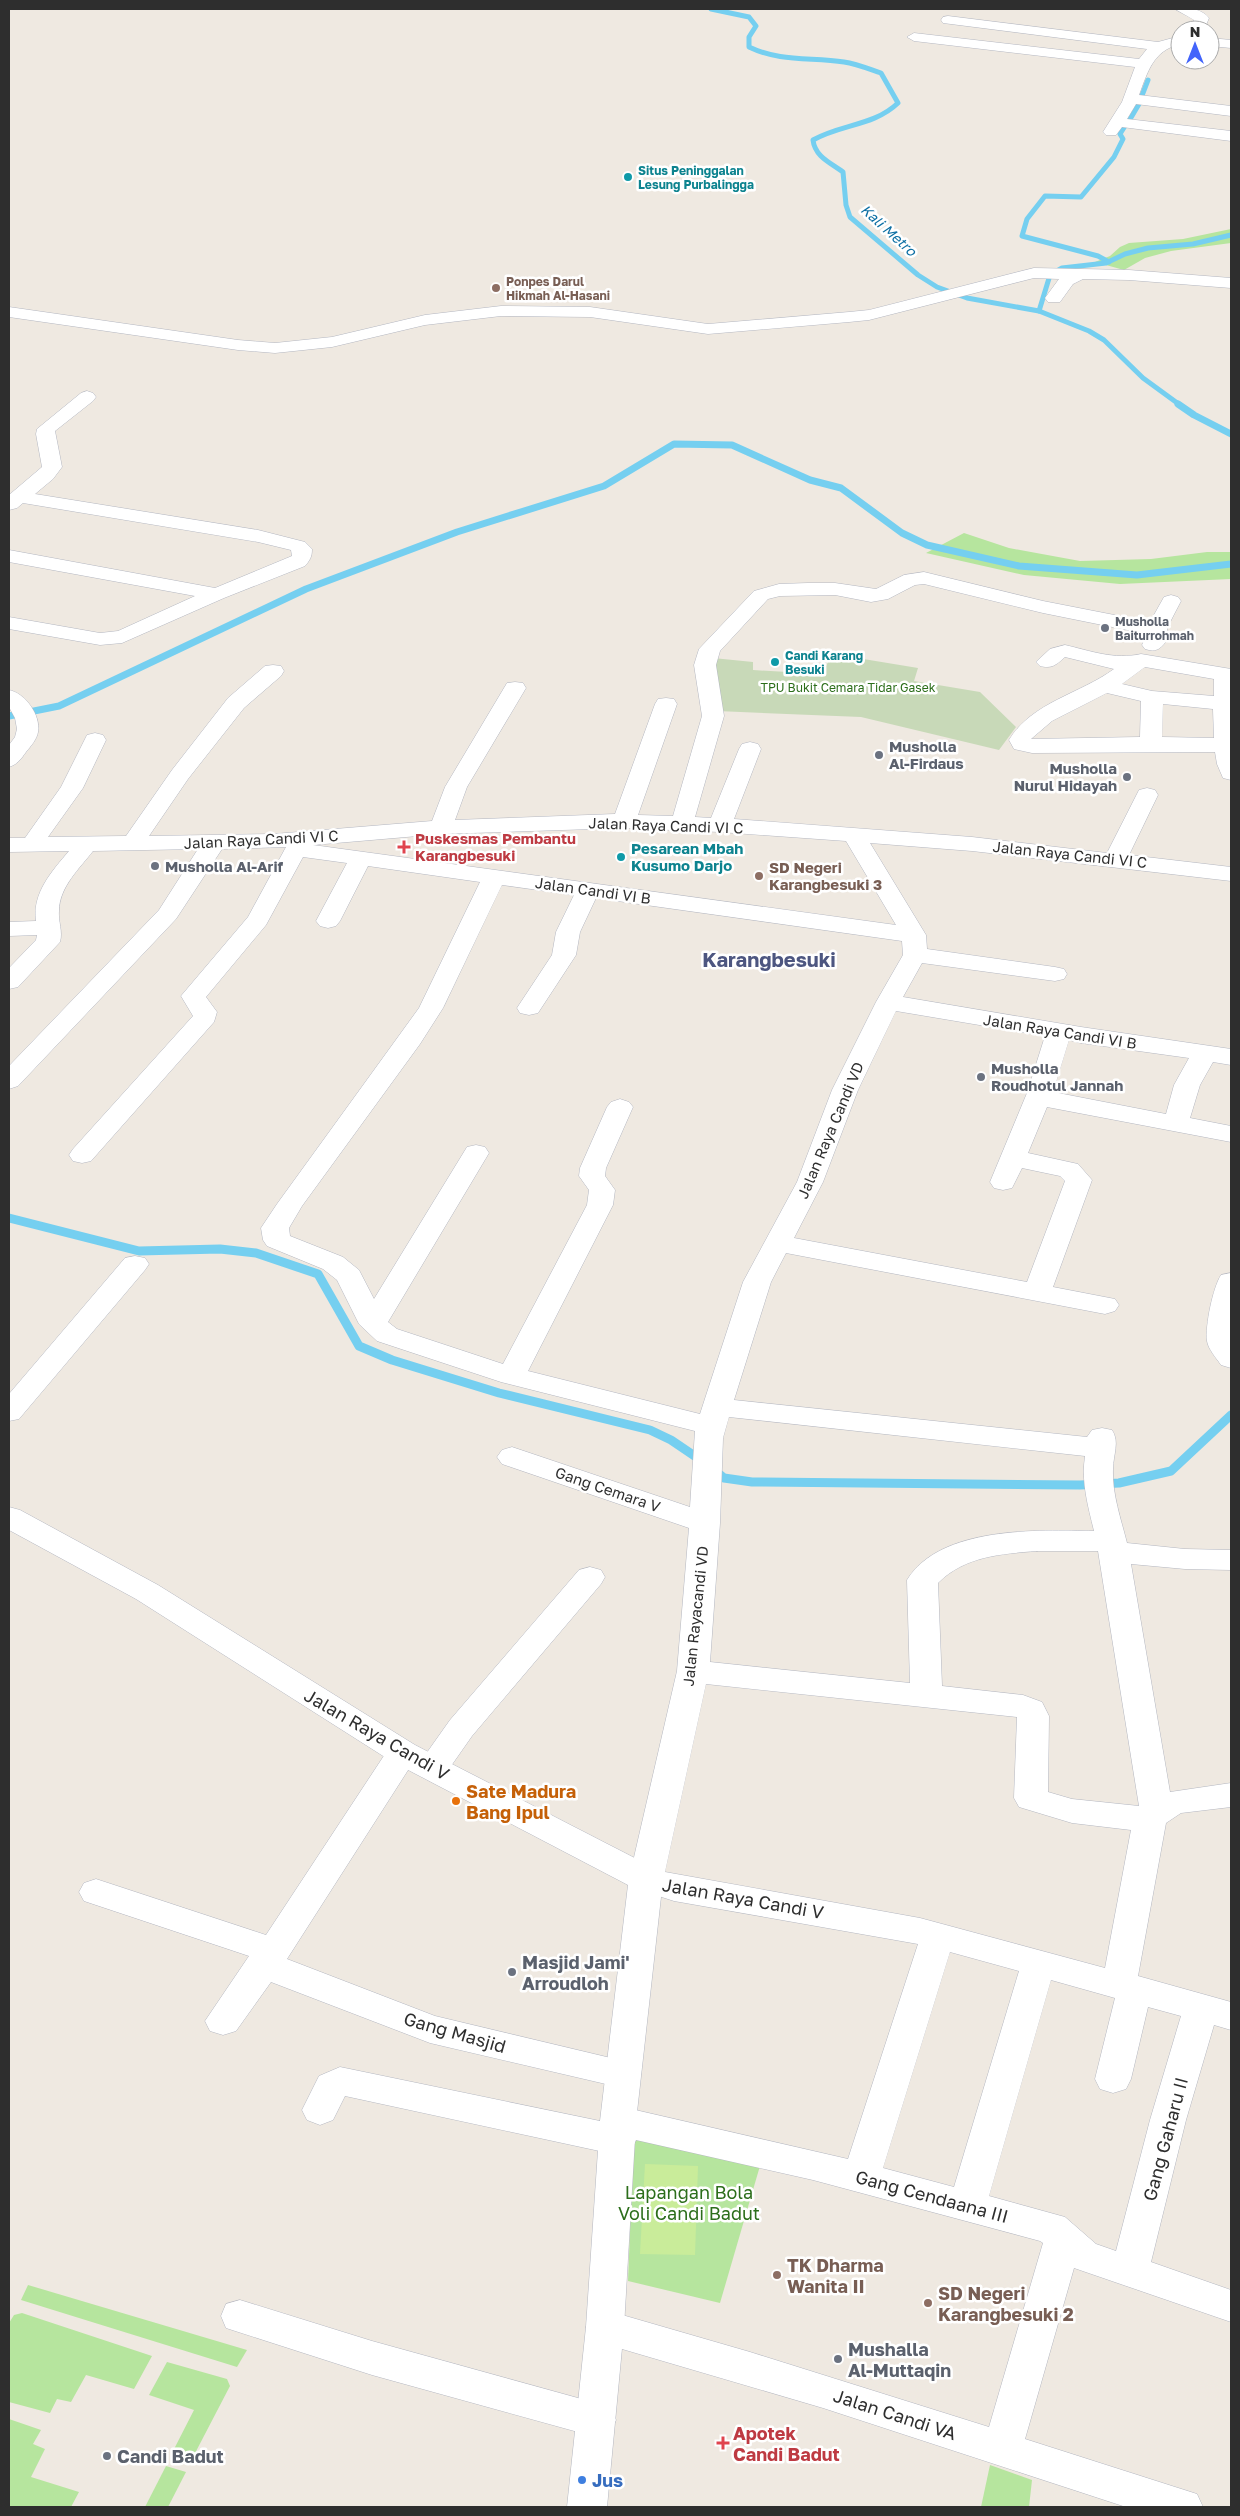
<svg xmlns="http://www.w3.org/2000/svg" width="1240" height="2516" viewBox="0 0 1240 2516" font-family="'Golos Text',sans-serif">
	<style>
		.green { fill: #b6e59e }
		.cemetery { fill: #c8d9b8 }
		.pitch { fill: #c9ec9a }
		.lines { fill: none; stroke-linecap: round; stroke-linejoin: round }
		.stream-far2 { stroke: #75cff0; stroke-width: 5 }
		.stream-far1 { stroke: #75cff0; stroke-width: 7 }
		.stream { stroke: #75cff0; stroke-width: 9 }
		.minor-casing { stroke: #b4b7c1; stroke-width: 1 }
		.tertiary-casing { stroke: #b4b7c1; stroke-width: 1 }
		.minor { fill: #fff; fill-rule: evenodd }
		.tertiary { fill: #fff; fill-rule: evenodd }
		.culture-dot { fill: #0f9aa8; stroke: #fff; stroke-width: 2 }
		.education-dot { fill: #8d6e63; stroke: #fff; stroke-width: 2 }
		.worship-dot { fill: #6b7280; stroke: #fff; stroke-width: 2 }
		.health-dot { fill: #e0444e; stroke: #fff; stroke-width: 2 }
		.food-dot { fill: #e8710a; stroke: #fff; stroke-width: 2 }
		.shop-dot { fill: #3f7fe0; stroke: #fff; stroke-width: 2 }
		.labels { text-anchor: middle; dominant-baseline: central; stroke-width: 5; stroke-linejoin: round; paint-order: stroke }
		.far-culture-label { font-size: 12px; font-weight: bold; fill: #0d838f; stroke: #fff; text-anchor: start }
		.far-education-label { font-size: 12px; font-weight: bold; fill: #785e54; stroke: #fff; text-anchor: start }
		.far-worship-label { font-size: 12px; font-weight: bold; fill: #5b616d; stroke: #fff; text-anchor: start }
		.far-park-label { font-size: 12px; fill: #2c6e1b; stroke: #fff }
		.far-water-label { font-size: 14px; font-style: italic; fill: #0d6fa3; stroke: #fff }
		.worship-label { font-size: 15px; font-weight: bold; fill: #5b616d; stroke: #fff; text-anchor: start }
		.street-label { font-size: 15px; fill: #2e2e2e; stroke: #fff }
		.health-label { font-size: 15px; font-weight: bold; fill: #be3a42; stroke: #fff; text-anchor: start }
		.culture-label { font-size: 15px; font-weight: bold; fill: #0d838f; stroke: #fff; text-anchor: start }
		.education-label { font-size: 15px; font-weight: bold; fill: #785e54; stroke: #fff; text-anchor: start }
		.near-street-label { font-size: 18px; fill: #2e2e2e; stroke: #fff }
		.near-food-label { font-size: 18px; font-weight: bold; fill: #c56008; stroke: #fff; text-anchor: start }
		.near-worship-label { font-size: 18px; font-weight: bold; fill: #5b616d; stroke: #fff; text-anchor: start }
		.near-park-label { font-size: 18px; fill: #2c6e1b; stroke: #fff }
		.near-education-label { font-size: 18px; font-weight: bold; fill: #785e54; stroke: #fff; text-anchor: start }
		.near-health-label { font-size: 18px; font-weight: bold; fill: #be3a42; stroke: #fff; text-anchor: start }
		.near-shop-label { font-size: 18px; font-weight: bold; fill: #366cbe; stroke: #fff; text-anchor: start }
		.district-label { font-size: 20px; font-weight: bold; fill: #4d5680; stroke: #fff }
	</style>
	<rect width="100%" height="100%" fill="#efe9e1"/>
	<g class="green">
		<path d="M1231 229V243L1171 251 1145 258 1124 270 1095 262 1110 256 1120 247 1129 243 1183 239Z"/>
		<path d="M964 533 1009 548 1080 561 1151 559 1207 552H1231V579L1120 584 1024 575 926 553Z"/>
		<path d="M634 2131 762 2159 720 2303 628 2281Z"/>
		<path d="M28 2285 247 2350 237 2367 21 2300Z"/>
		<path d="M22 2313 152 2356 134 2389 86 2375 71 2402 57 2399 50 2413 9 2402V2323L14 2315Z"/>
		<path d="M167 2362 227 2379 230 2386 192 2459 172 2453 194 2410 149 2395Z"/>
		<path d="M9 2419 41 2430 33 2444 45 2449 31 2477 79 2492 71 2507H9Z"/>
		<path d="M990 2465 1032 2480 1029 2507H981Z"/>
		<path d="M166 2466 186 2472 168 2507H145Z"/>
	</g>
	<path class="cemetery" d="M833 654 918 668 914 681 980 692 1016 727 999 750 861 717 717 711 713 658 753 662V670L821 674Z"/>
	<path class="pitch" d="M645 2164 698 2166 695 2255 640 2254Z"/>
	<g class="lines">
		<g class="stream-far2">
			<path d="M711 9 749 17 756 26 749 37V47C780 62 811 57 844 62 857 64 869 69 881 73L898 103C874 126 841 124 813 140 815 157 831 163 843 172L846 205 850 217 918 275 937 287 967 298 1039 311 1089 331 1104 340 1143 378 1180 405"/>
			<path d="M1141 98 1148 80"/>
			<path d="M1129 121 1139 104"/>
			<path d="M1109 262 1098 256 1022 236 1027 219 1045 196 1081 197 1114 157 1123 139 1120 134 1125 126"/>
			<path d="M1039 311 1050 275 1062 268 1106 263 1125 254 1148 248 1193 244 1231 235"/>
		</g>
		<g class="stream-far1">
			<path d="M1178 404 1194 415 1231 434"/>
			<path d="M9 716 59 706 306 589 457 532 604 486 674 444 732 445 810 480 841 488 902 533 927 545 1019 566 1137 575 1231 564"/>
		</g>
		<g class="stream">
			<path d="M9 1218 139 1251 220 1249 256 1253 318 1274 359 1346 392 1360 499 1393 650 1430 671 1440 702 1461"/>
			<path d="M713 1469 724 1478 752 1482 1080 1485 1119 1483 1171 1471 1231 1415"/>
		</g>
		<g class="minor-casing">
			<g id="minor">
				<path d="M1175 9C1187 8 1201 8 1209 18L1204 30H1190L1194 20Z"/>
				<path d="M948 16 1158 42 1180 36V44C1153 51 1148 71 1139 95L1231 106V116L1136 104 1127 119 1231 131V141L1122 127 1116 135H1106L1103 132 1122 102 1135 67 914 41 907 37 914 33 1139 59 1147 49 943 23 941 20 943 17Z"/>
				<path d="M1210 38 1231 40V48L1210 46Z"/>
				<path d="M1034 268 1129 270 1231 278V288L1129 280 1083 279 1073 284 1060 302H1048L1045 298 1059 279 1034 278 869 320 849 322 708 334 590 317 501 316 425 325 332 347 275 353 238 350 9 317V307L238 340 275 343 332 337 425 315 501 306 590 307 708 324 849 312 869 310Z"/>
				<path d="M87 391 93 393 96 397 93 401 55 431 62 467 53 479 35 494 258 530 305 542 312 549C312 557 310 560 305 566L224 598 122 643 100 645 9 629V617L100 633 118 631 195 596 9 562V550L215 588 292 556 291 550 258 542 23 503 17 508 9 510V495L42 467 36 434 37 429 81 393Z"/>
				<path d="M924 572 1043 601 1150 622 1164 597 1171 595 1178 597 1181 601 1167 628 1168 638C1162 648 1157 653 1145 649L1142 645 1147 634 1043 613 924 584 915 585 888 599 871 602 835 595 780 596 768 599 720 651 716 665 724 716 695 817 711 818 739 749 742 744 750 742 758 744 761 749 734 819 972 837 1107 853 1139 790 1147 788 1155 790 1158 795 1129 855 1231 867V881L972 851 870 843 926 935 927 949 1055 967 1064 969 1067 974 1064 979 1055 981 922 963 903 997 1081 1027 1231 1049V1065L1213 1062 1200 1085 1190 1118 1231 1126V1142L1047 1107 1028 1153 1078 1164 1092 1180 1053 1287 1115 1299 1119 1305 1115 1311 1105 1314 786 1253 771 1282 734 1400 1087 1437 1092 1430 1102 1428 1112 1430C1120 1442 1113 1455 1113 1469 1112 1494 1121 1519 1127 1543L1185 1549 1231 1550V1570L1185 1569 1131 1564 1170 1792 1231 1783V1807L1181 1813 1166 1823 1138 1976 1231 2002V2030L1214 2025 1186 2120 1151 2262 1231 2290V2322L1074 2268 1025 2439 1197 2494 1203 2507H1126L823 2408 605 2344 591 2339 586 2327 591 2315 605 2310 750 2352 989 2427 1043 2243 1040 2241 813 2180 636 2140 631 2151 618 2155 345 2096 333 2120 320 2125 307 2120 302 2110 319 2076 340 2067 600 2121 605 2111 618 2106 848 2159 918 1944 674 1901 634 1888 629 1879 677 1671 689 1528 502 1464 497 1457 502 1450 512 1447 690 1507 695 1431 501 1382 377 1341 359 1324 337 1280 323 1269 267 1246 263 1240 261 1228 277 1204 419 1008 480 882 368 866 340 921 336 926 328 928 320 926 316 921 347 863 303 857 266 925 206 997 217 1012 214 1022 91 1161 82 1163 73 1161 69 1155 73 1149 193 1016 181 996 248 917 286 847 222 849 176 919 18 1086 9 1089V1066L159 910 198 849 93 851C80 868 59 887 59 911 58 922 63 931 60 942L18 987 9 989V968L36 940 37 935 9 936V922L36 921C32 893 52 871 69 851L9 852V838H25L61 787 87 735 95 733 103 735 106 740 83 788 48 837 126 836 172 770 228 698 265 666 273 665 281 666 284 671 281 676 244 708 188 779 149 836 274 834 432 821 445 787 504 688 507 683 515 682 523 683 526 688 467 787 455 820 615 814 655 704 658 699 666 698 674 699 677 704 638 815 673 816 702 716 694 665 699 649 754 591 779 584 808 583H835L876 589 904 575ZM624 828 720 832 846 841 896 925 313 845 441 834ZM502 885 574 895 556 932 552 955 517 1008 520 1013 529 1015 538 1013 576 955 580 932 596 898 902 941 903 955 876 1002 832 1090 797 1182 743 1282 700 1414 528 1371 613 1205 615 1190 605 1176 606 1168 633 1107 629 1102 620 1099 611 1102 607 1107 580 1168 579 1176 589 1190 587 1205 503 1364 397 1329 388 1322 489 1153 485 1147 476 1145 467 1147 374 1299 359 1270 343 1257 290 1236 289 1228 302 1206 420 1044 443 1008ZM896 1011 1045 1036 1027 1093 990 1182 994 1188 1003 1190 1012 1188 1022 1168 1060 1176 1065 1181 1027 1282 794 1238 823 1182 858 1090ZM1069 1040 1081 1043 1189 1058 1174 1085 1166 1114 1053 1092ZM729 1417 1085 1456C1081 1482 1088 1506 1094 1531 1038 1530 940 1526 907 1580L910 1683 710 1662 720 1523 723 1438ZM1037 1551H1098L1139 1806 1072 1799 1048 1792 1049 1716 1042 1702 1023 1695 942 1686 938 1583C965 1556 1001 1554 1037 1551ZM706 1684 1017 1717 1014 1798 1019 1807 1072 1823 1131 1830 1105 1968 920 1918 665 1872ZM950 1952 1019 1971 954 2187 883 2168ZM1051 1980 1115 1998 1095 2079 1100 2089 1113 2093 1126 2089 1131 2079 1148 2007 1181 2016 1150 2120 1116 2251 1096 2244 1065 2217 989 2196Z"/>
				<path d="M1065 645C1091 651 1114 660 1141 654L1231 669V780L1223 778 1217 764 1215 752 1032 753 1014 749 1009 740C1032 702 1080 694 1114 669L1065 657C1056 665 1052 669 1040 666L1036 662 1050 649ZM1145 667 1214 679V696L1152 691 1122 684ZM1107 693 1141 701 1140 737 1031 739 1052 721ZM1163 704 1213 709 1214 738 1162 737Z"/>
				<path d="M9 690C25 693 41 715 38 732 37 739 31 746 26 752 21 759 18 764 9 767V745L15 737 17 729 15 718 9 707Z"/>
				<path d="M135 1256 145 1258 149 1264 145 1270 19 1419 9 1421V1394L125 1258Z"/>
				<path d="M1231 1273V1368L1221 1365C1217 1359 1208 1349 1207 1341 1205 1326 1213 1287 1221 1275Z"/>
				<path d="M590 1567 601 1570 605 1577 601 1584 472 1736 444 1776 432 1780 420 1776 416 1768 450 1720 579 1570Z"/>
				<path d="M403 1741 415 1745 419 1753 287 1959 435 2016 636 2064 641 2074 636 2084 623 2088 430 2043 271 1982 236 2031 223 2035 210 2031 205 2021 249 1956 84 1901 79 1892 84 1883 96 1879 266 1935 391 1745Z"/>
				<path d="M240 2300 372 2341 596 2403 610 2408 616 2420 610 2432 596 2437 372 2375 226 2328 221 2316 226 2304Z"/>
			</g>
		</g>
		<g class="tertiary-casing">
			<path id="tertiary" d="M9 1507 20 1510 158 1585 415 1745 658 1870 663 1879 636 2121 624 2327 607 2507H567L586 2327 600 2121 628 1885 391 1761 136 1599 9 1530Z"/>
		</g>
		<use href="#minor" class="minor"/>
		<use href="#tertiary" class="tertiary"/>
	</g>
	<g class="culture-dot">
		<circle cx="628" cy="177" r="5"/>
		<circle cx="775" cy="662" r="5"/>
		<circle cx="621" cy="857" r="5"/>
	</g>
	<g class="education-dot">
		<circle cx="496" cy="288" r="5"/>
		<circle cx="759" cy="876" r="5"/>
		<circle cx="777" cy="2275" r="5"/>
		<circle cx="928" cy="2303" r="5"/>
	</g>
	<g class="worship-dot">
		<circle cx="1105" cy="628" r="5"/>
		<circle cx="879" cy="755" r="5"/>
		<circle cx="1127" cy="777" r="5"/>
		<circle cx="155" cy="866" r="5"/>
		<circle cx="981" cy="1077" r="5"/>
		<circle cx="512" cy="1972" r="5"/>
		<circle cx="838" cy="2359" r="5"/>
		<circle cx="107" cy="2456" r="5"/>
	</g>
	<g class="health-dot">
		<path d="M401.5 839.5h5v5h5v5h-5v5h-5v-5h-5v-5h5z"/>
		<path d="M720.5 2435.5h5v5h5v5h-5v5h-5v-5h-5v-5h5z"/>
	</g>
	<circle class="food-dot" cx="456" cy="1801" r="5"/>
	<circle class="shop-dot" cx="582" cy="2480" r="5"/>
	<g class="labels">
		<g class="far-culture-label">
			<text x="638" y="170">Situs Peninggalan<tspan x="638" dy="14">Lesung Purbalingga</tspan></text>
			<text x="785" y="655">Candi Karang<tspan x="785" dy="14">Besuki</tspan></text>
		</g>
		<g class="far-education-label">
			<text x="506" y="281">Ponpes Darul<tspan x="506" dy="14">Hikmah Al-Hasani</tspan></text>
		</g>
		<g class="far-worship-label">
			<text x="1115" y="621">Musholla<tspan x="1115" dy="14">Baiturrohmah</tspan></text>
		</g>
		<g class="far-park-label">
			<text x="848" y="687">TPU Bukit Cemara Tidar Gasek</text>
		</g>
		<g class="far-water-label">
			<text transform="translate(889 230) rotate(42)">Kali Metro</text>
		</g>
		<g class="worship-label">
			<text x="889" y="746">Musholla<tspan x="889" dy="17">Al-Firdaus</tspan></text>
			<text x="1117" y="768" text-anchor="end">Musholla<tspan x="1117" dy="17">Nurul Hidayah</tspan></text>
			<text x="165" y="866">Musholla Al-Arif</text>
			<text x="991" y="1068">Musholla<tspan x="991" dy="17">Roudhotul Jannah</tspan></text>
		</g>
		<g class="street-label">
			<text transform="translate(666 825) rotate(2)">Jalan Raya Candi VI C</text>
			<text transform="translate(261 839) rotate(-3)">Jalan Raya Candi VI C</text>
			<text transform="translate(1070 854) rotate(6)">Jalan Raya Candi VI C</text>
			<text transform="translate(593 890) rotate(8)">Jalan Candi VI B</text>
			<text transform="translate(1060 1031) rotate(9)">Jalan Raya Candi VI B</text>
			<text transform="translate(830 1130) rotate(-67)">Jalan Raya Candi VD</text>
			<text transform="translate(608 1489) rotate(19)">Gang Cemara V</text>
			<text transform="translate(695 1616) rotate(-84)">Jalan Rayacandi VD</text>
		</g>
		<g class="health-label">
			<text x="415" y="838">Puskesmas Pembantu<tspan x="415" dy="17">Karangbesuki</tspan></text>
		</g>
		<g class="culture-label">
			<text x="631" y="848">Pesarean Mbah<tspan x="631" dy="17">Kusumo Darjo</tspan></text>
		</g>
		<g class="education-label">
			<text x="769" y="867">SD Negeri<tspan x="769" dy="17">Karangbesuki 3</tspan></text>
		</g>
		<g class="near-street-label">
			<text transform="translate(377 1734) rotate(30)">Jalan Raya Candi V</text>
			<text transform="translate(743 1898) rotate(10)">Jalan Raya Candi V</text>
			<text transform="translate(455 2032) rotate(16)">Gang Masjid</text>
			<text transform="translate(1165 2139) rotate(-75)">Gang Gaharu II</text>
			<text transform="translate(932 2196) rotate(15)">Gang Cendaana III</text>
			<text transform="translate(895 2414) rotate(18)">Jalan Candi VA</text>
		</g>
		<g class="near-food-label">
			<text x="466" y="1791">Sate Madura<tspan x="466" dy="21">Bang Ipul</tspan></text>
		</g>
		<g class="near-worship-label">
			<text x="522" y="1962">Masjid Jami'<tspan x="522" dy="21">Arroudloh</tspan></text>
			<text x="848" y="2349">Mushalla<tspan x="848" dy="21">Al-Muttaqin</tspan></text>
			<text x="117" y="2456">Candi Badut</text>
		</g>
		<g class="near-park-label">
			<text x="689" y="2192">Lapangan Bola<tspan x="689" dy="21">Voli Candi Badut</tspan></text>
		</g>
		<g class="near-education-label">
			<text x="787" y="2265">TK Dharma<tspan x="787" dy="21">Wanita II</tspan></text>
			<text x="938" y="2293">SD Negeri<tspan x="938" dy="21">Karangbesuki 2</tspan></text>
		</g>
		<g class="near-health-label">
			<text x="733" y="2433">Apotek<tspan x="733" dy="21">Candi Badut</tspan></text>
		</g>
		<g class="near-shop-label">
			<text x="592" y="2480">Jus</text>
		</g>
		<g class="district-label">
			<text x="769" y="959">Karangbesuki</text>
		</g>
	</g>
	<rect width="1240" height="2516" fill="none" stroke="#2e2e2e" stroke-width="20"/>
	<g transform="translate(1195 45)"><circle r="24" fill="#ffffff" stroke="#ababab"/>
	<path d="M0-4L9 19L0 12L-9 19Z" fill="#4264fb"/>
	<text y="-8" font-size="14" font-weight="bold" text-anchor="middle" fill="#2e2e2e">N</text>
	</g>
</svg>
